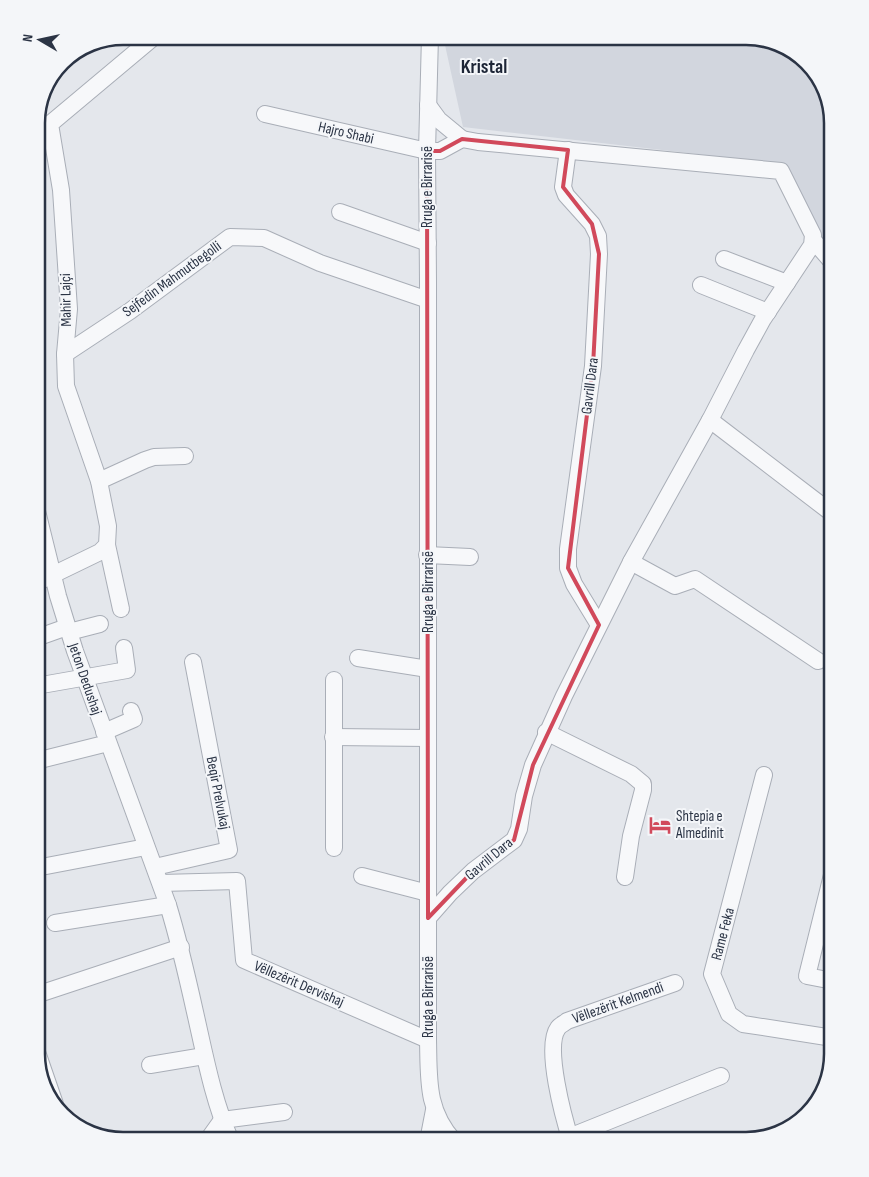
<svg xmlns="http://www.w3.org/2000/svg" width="869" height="1177" viewBox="0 0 869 1177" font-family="'Sofia Sans Condensed',sans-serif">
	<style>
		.built { fill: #d2d6de }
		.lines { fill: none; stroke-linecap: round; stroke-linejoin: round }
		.minor-casing { stroke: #a9aeb7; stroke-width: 18 }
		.minor { stroke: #f7f8fa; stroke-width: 16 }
		.marked { fill: none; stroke: #d1495b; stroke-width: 4; stroke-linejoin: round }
		.labels { text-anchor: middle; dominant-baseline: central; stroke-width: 4; stroke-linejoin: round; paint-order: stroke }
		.street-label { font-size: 15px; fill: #2b3445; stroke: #f4f6f9 }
		.poi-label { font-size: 15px; fill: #2b3445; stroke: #f4f6f9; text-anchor: start }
		.district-label { font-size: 20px; font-weight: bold; fill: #1d2536; stroke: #f4f6f9 }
		.rim { fill: none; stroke: #2b3445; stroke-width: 2.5 }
	</style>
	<rect width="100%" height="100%" fill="#e4e7ec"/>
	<path class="built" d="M443 36H751L790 48 821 79 833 123V257L826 250 783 164 463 127Z"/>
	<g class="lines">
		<g class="minor-casing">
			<g id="minor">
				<path d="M430 36 427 151 428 283V1040C429 1079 426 1110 454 1141"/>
				<path d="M428 105 439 120 462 139"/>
				<path d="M265 114 427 151H440L462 139 478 142 781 171 813 235 812 245 763 319 746 350 710 420 631 562 564 696 533 765 524 796 519 829 514 840 473 871 450 893 428 918"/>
				<path d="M568 150 563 187 566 195 592 224 598 236 599 254 593 366 568 549V568L574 584 599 625"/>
				<path d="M340 212 428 243"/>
				<path d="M813 240 833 263"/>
				<path d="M724 259 787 283"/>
				<path d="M701 285 768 312"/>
				<path d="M65 354 130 311 230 237 264 238 320 263 428 300"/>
				<path d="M710 420 833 514"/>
				<path d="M99 481 145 460 154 457 185 456"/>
				<path d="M36 507 58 596 75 651 168 905C179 941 187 976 195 1012 205 1056 213 1100 231 1141"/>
				<path d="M107 545 121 609"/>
				<path d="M427 555 470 557"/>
				<path d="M631 562 675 586 695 579 818 661"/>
				<path d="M36 583 100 552 107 545 108 526 99 481 66 386 65 354 69 309 61 190 50 124 155 36"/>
				<path d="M69 632 100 624"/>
				<path d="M36 638 67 627"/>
				<path d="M358 658 428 669"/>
				<path d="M334 680V848"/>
				<path d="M36 686 127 670 124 648"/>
				<path d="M104 732 134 719 131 711"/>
				<path d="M546 732 631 774 643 784V790L631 836 625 877"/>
				<path d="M333 737 428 738"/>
				<path d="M36 761 108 743"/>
				<path d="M764 775 712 974 729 1014 743 1024 833 1038"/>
				<path d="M155 867 229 850 193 662"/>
				<path d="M36 868 146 847"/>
				<path d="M362 876 428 893"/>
				<path d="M161 883 237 881 244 960 428 1040"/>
				<path d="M55 923 168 905"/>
				<path d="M833 981 807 976 833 871"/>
				<path d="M36 995 181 947"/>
				<path d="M36 1049 55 1104"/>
				<path d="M150 1065 204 1056"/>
				<path d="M569 1137 721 1076"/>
				<path d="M207 1141 222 1120 284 1112"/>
				<path d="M428 1141 434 1110"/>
				<path d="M571 1141C564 1119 544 1047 558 1028 560 1025 565 1023 567 1021L675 983"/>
			</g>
		</g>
		<use href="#minor" class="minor"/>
	</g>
	<path class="marked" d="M462 139 568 150 563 187 592 224 599 254 593 366 568 568 599 625 533 765 514 840 473 871 428 918 427 151H440Z"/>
	<defs>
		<g id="hotel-bare" transform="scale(1.725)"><path d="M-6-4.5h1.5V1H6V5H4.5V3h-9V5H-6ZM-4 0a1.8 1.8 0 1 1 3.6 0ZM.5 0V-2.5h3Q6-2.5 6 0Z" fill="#d1495b" stroke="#f4f6f9" stroke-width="2.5" paint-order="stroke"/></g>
	</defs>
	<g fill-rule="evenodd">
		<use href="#hotel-bare" x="660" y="825"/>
	</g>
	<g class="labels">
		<g class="street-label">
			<text transform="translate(346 133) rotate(13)">Hajro Shabi</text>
			<text transform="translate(427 187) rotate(-90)">Rruga e Birrarisë</text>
			<text transform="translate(172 279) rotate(-36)">Sejfedin Mahmutbegolli</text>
			<text transform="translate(66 300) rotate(-91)">Mahir Lajçi</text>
			<text transform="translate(590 386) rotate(-83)">Gavrill Dara</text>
			<text transform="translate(428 592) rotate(-90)">Rruga e Birrarisë</text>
			<text transform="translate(85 679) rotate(71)">Jeton Dedushaj</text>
			<text transform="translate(218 793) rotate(79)">Beqir Prelvukaj</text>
			<text transform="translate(489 859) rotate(-40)">Gavrill Dara</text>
			<text transform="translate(723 934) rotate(-75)">Rame Feka</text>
			<text transform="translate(299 984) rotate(23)">Vëllezërit Dervishaj</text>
			<text transform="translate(428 997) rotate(-90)">Rruga e Birrarisë</text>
			<text transform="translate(618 1003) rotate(-20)">Vëllezërit Kelmendi</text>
		</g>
		<g class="poi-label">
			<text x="676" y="816">Shtepia e<tspan x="676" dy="17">Almedinit</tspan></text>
		</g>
		<g class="district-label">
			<text x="484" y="67">Kristal</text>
		</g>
	</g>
	<path d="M0 0H869V1177H0ZM123 45H746A78 78 0 0 1 824 123V1054A78 78 0 0 1 746 1132H123A78 78 0 0 1 45 1054V123A78 78 0 0 1 123 45Z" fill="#f4f6f9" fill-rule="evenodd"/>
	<path class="rim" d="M123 45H746A78 78 0 0 1 824 123V1054A78 78 0 0 1 746 1132H123A78 78 0 0 1 45 1054V123A78 78 0 0 1 123 45Z"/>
	<g transform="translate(40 40) rotate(279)" stroke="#f4f6f9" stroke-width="4" paint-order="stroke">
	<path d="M0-4L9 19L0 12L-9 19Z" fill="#2b3445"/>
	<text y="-8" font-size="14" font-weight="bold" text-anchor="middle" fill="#2b3445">N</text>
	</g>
</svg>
